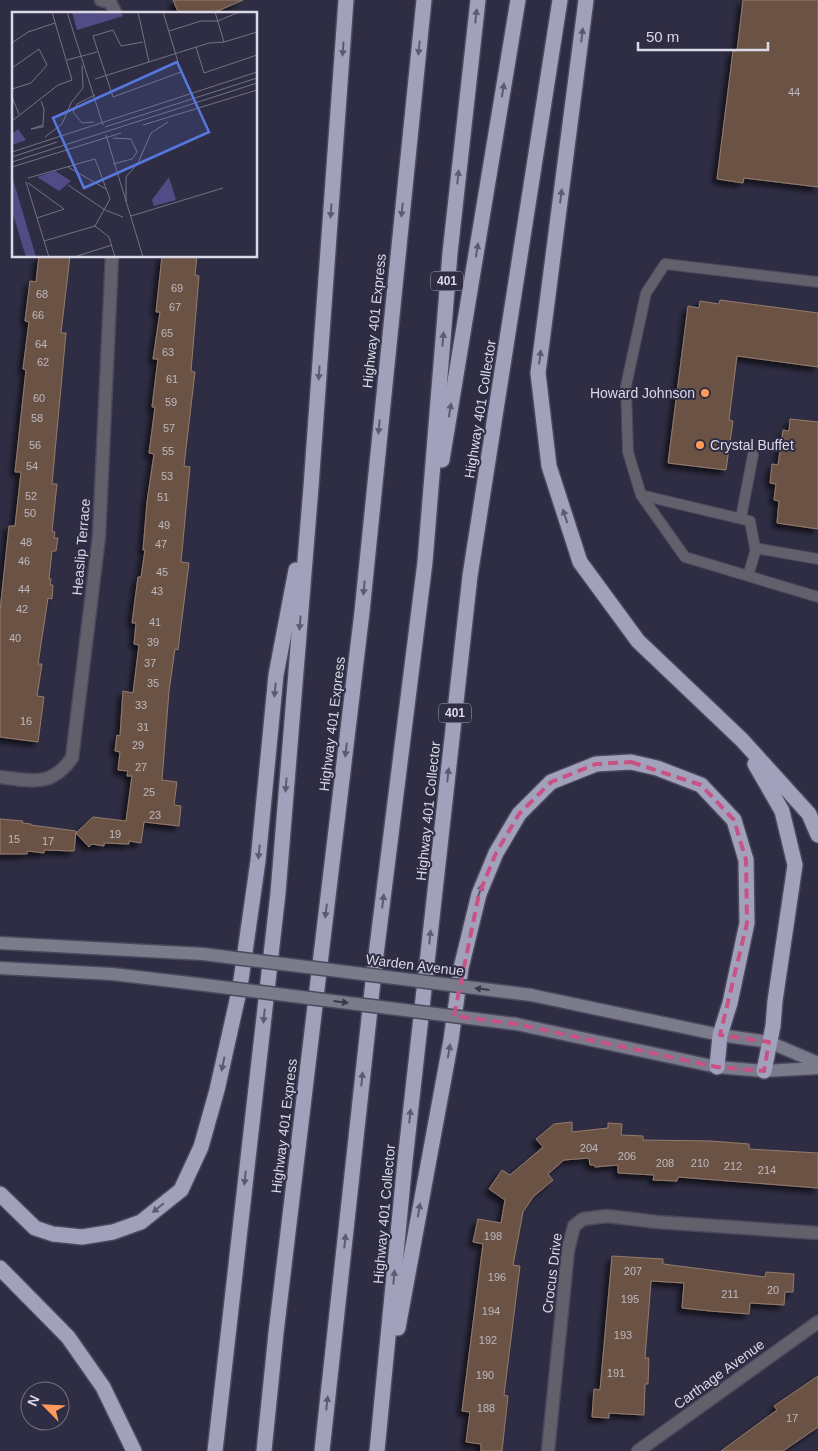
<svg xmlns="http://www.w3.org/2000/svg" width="818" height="1451" viewBox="0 0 818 1451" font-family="Helvetica,sans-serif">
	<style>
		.building { fill: #6b5345; stroke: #957b6c; filter: url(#shadow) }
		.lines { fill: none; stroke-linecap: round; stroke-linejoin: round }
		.lane-casing { stroke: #4a495d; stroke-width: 12 }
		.street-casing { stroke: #4a495d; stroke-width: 15 }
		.secondary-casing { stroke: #4a495d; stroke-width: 15 }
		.highway-casing { stroke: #4a495d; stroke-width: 18 }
		.lane { stroke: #61606b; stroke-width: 10 }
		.street { stroke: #61606b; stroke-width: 12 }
		.secondary { stroke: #7b7b8c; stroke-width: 12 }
		.highway { stroke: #a2a1bc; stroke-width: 15 }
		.secondary-bridge-casing { stroke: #4a495d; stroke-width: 15; stroke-linecap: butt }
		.secondary-bridge { stroke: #7b7b8c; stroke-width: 12 }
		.oneway { fill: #5d5b73 }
		.oneway2 { fill: #3a394e }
		.marked { fill: none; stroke: #c95285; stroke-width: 4; stroke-dasharray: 10 6; stroke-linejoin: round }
		.poi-dot { fill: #ff9a5b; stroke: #2f2d43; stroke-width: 2 }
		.labels { text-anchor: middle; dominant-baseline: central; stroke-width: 4; stroke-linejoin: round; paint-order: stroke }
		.number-label { font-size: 11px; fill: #beb8bf }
		.shield { fill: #2f2d43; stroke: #a7a5b6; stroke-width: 1 }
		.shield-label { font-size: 12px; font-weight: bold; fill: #dad9e8 }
		.street-label { font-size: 14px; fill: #dad9e8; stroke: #2f2d43 }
		.poi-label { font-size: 14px; fill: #dad9e8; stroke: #2f2d43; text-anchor: end }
		.inset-road { fill: none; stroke: #737285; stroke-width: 1 }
		.view { fill: #5678dd; fill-opacity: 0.15; stroke: #5678dd; stroke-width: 2.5 }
		.inset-edge { fill: none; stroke: #dad9e8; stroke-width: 2.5 }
	</style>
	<defs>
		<filter id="shadow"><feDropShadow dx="-4.5" dy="4.5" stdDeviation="2.5" flood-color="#0009"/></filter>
	</defs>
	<rect width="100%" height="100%" fill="#2f2d43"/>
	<g class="building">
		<path d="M173 0H243L211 14H179Z"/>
		<path d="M743 0H818V187L744 178 743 183 717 179 733 51H737Z"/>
		<path d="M39 256H70L61 333H66L52 484H57L52 531 55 532 54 538H58L56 551H52L49 579H51L50 585H53L52 599 48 598 38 664H42L37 696 44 697 38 742 0 737V611L9 526H15L21 472H15L26 370 23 369 29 322 25 321 30 281 36 282Z"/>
		<path d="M162 256H197L195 275 199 276 191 371 195 372 184 466 190 467 181 562 189 563 178 650 175 649 169 691 162 780 177 782 174 805 181 806 179 826 144 822 141 843 129 841V844L104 843V846L92 844 89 847 76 833 93 817 126 821 132 776H127L128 771 118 770 120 752 115 751 117 735 120 736 123 691 133 693 139 645 134 644 136 623H132L138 577H141L145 550H143L147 502 154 454 149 453 155 407H152L158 359H153L160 312H156Z"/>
		<path d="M720 300 818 313V367L737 356 729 420 733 421 726 470 668 463 688 306 699 308 700 301 719 304Z"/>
		<path d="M790 419 818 422V529L777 523 779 501 774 500 776 484 770 483 772 464 778 465 783 430 789 431Z"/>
		<path d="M0 819 23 821 22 823 31 824V825L76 831 74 851 44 850V853L28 851 27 854H0Z"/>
		<path d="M572 1122V1132L608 1128V1123L622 1124 621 1135 643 1136V1140L711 1141 749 1144V1149L818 1153V1188L678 1177 677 1181 653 1180 654 1175 618 1173V1165L595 1167 594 1165H590L589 1158 564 1160 548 1174 553 1180 533 1197 523 1212 513 1265 520 1266 504 1395 508 1396 502 1451H481V1444L466 1442 470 1412 462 1411 483 1244 473 1242 478 1219 501 1223 505 1200 489 1189 502 1170 510 1175 543 1147 536 1139 554 1124Z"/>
		<path d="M612 1256 663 1259V1264L765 1277 766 1272 794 1274 793 1292H785L784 1305 750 1303 749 1314 710 1311 682 1308 684 1283 651 1281 645 1358H649L648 1384H645L644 1415 609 1413V1418L592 1417 594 1389 600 1390Z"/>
		<path d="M818 1376V1427L783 1451H721L777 1410 774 1406Z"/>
	</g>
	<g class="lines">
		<g class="lane-casing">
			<g id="lane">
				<path d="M818 282 665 264 646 293 626 386 628 452 641 495 750 521 755 548 818 559"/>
				<path d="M641 495 685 557 818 597"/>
				<path d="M741 518 753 455"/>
				<path d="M748 576 756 549"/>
			</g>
		</g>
		<g class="street-casing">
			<g id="street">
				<path d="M101 0 110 2 116 14"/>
				<path d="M0 777C33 781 51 787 72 758L99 536 112 256"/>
				<path d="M548 1451 568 1250 574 1226 583 1219 607 1216 657 1222 818 1233"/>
				<path d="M638 1451 818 1322"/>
			</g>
		</g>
		<g class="secondary-casing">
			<g id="secondary">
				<path d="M0 943 203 954"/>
				<path d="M0 968 112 974 189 983"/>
				<path d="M531 995 720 1035 769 1042 818 1063"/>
				<path d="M516 1024 717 1067 764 1071 818 1068"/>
			</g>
		</g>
		<g class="highway-casing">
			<g id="highway">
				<path d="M586 0 538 373 549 466 580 562 638 641 742 740 809 814 818 835"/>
				<path d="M442 460 518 0"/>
				<path d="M755 764 782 811 795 865 775 1001 773 1026 764 1071"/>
				<path d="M0 1194 35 1228 53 1234 82 1237 113 1232 141 1222 181 1190 201 1147 217 1090 240 987 258 861 276 675 296 570"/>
				<path d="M0 1268 68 1337 103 1387 134 1451"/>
				<path d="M398 1328 451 1040 461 968 479 894 496 853 519 814 551 782 596 764 631 762 657 768 701 785 734 820 746 860 747 923 730 1003 720 1035 717 1067"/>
				<path d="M215 1451 278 893 311 487 346 0"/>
				<path d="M264 1451 276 1333 362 612 424 0"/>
				<path d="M322 1451 375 963 425 562 450 253 478 0"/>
				<path d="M377 1451 405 1161 470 576 560 0"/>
			</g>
		</g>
		<use href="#lane" class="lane"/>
		<use href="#street" class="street"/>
		<use href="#secondary" class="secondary"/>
		<use href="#highway" class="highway"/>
		<g class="secondary-bridge-casing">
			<g id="secondary-bridge">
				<path d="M203 954 531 995"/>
				<path d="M189 983 516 1024"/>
			</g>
		</g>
		<use href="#secondary-bridge" class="secondary-bridge"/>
	</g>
	<defs><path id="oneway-solid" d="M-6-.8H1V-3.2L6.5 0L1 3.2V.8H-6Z" transform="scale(1.25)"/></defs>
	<g class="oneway">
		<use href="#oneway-solid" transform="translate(476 16) rotate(-84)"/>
		<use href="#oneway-solid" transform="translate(582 35) rotate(-83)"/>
		<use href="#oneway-solid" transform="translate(419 48) rotate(96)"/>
		<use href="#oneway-solid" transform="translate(343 49) rotate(94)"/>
		<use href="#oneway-solid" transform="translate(503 90) rotate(-81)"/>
		<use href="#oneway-solid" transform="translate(458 177) rotate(-84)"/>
		<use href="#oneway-solid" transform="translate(561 196) rotate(-83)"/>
		<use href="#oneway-solid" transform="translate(402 210) rotate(96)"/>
		<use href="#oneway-solid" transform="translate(331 211) rotate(94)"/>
		<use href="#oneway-solid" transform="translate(477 250) rotate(-81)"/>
		<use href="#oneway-solid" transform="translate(443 339) rotate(-85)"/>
		<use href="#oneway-solid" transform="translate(540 357) rotate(-83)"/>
		<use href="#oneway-solid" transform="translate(319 373) rotate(94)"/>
		<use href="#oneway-solid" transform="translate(450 410) rotate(-81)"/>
		<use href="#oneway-solid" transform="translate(379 427) rotate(95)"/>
		<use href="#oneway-solid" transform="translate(565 516) rotate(-108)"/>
		<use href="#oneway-solid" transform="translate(364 588) rotate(95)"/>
		<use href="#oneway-solid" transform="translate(300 623) rotate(95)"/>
		<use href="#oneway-solid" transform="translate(275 690) rotate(96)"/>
		<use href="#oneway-solid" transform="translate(346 750) rotate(97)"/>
		<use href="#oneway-solid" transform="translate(448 775) rotate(-84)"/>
		<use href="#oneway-solid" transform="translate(286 785) rotate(95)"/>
		<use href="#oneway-solid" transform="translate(259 852) rotate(96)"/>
		<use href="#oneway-solid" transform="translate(480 891) rotate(-71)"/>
		<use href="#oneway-solid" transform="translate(383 901) rotate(-83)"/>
		<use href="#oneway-solid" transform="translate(326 911) rotate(97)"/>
		<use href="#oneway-solid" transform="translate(430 937) rotate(-84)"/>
		<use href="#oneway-solid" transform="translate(264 1016) rotate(96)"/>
		<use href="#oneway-solid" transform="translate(449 1051) rotate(-80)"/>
		<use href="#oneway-solid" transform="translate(223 1064) rotate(102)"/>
		<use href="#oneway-solid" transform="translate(362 1079) rotate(-84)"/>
		<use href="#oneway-solid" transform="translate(410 1116) rotate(-84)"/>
		<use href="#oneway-solid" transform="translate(245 1178) rotate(96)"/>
		<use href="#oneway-solid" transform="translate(158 1208) rotate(141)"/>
		<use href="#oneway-solid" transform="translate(419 1210) rotate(-80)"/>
		<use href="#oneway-solid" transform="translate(345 1241) rotate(-84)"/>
		<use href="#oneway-solid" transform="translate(394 1277) rotate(-85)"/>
		<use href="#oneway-solid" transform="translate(327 1403) rotate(-84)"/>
	</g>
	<g class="oneway2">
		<use href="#oneway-solid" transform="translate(482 989) rotate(-173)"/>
		<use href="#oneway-solid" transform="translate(341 1002) rotate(7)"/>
	</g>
	<path class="marked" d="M631 762 701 785 734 820 746 860 747 923 720 1035 769 1042 764 1071 717 1067 516 1024 454 1016 479 894 496 853 519 814 551 782 596 764Z"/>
	<g class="poi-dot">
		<circle cx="705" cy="393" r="5"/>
		<circle cx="700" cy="445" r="5"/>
	</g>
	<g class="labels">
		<g class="number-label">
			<text x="794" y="92">44</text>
			<text x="177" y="288">69</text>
			<text x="42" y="294">68</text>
			<text x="175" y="307">67</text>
			<text x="38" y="315">66</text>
			<text x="167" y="333">65</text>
			<text x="41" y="344">64</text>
			<text x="168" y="352">63</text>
			<text x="43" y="362">62</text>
			<text x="172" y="379">61</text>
			<text x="39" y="398">60</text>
			<text x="171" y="402">59</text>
			<text x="37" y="418">58</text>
			<text x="169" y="428">57</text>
			<text x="35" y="445">56</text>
			<text x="168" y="451">55</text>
			<text x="32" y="466">54</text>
			<text x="167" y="476">53</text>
			<text x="31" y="496">52</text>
			<text x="163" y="497">51</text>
			<text x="30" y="513">50</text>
			<text x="164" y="525">49</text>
			<text x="26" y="542">48</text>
			<text x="161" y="544">47</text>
			<text x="24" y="561">46</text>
			<text x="162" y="572">45</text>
			<text x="24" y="589">44</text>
			<text x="157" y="591">43</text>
			<text x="22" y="609">42</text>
			<text x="155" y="622">41</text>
			<text x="15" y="638">40</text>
			<text x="153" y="642">39</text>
			<text x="150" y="663">37</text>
			<text x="153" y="683">35</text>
			<text x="141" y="705">33</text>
			<text x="26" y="721">16</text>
			<text x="143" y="727">31</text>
			<text x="138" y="745">29</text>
			<text x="141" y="767">27</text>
			<text x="149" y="792">25</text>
			<text x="155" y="815">23</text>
			<text x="115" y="834">19</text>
			<text x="14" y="839">15</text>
			<text x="48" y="841">17</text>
			<text x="589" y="1148">204</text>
			<text x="627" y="1156">206</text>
			<text x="665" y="1163">208</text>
			<text x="700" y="1163">210</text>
			<text x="733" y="1166">212</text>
			<text x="767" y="1170">214</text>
			<text x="493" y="1236">198</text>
			<text x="633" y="1271">207</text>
			<text x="497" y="1277">196</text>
			<text x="773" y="1290">20</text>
			<text x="730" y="1294">211</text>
			<text x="630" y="1299">195</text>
			<text x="491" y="1311">194</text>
			<text x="623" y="1335">193</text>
			<text x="488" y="1340">192</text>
			<text x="616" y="1373">191</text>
			<text x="485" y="1375">190</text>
			<text x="486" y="1408">188</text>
			<text x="792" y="1418">17</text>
		</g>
		<g class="shield">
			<rect x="431" y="271.5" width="32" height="19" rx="4"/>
			<rect x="439" y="703.5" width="32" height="19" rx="4"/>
		</g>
		<g class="shield-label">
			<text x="447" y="281">401</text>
			<text x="455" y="713">401</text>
		</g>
		<g class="street-label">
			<text transform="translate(374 321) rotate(-84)">Highway 401 Express</text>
			<text transform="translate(480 409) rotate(-81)">Highway 401 Collector</text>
			<text transform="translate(81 547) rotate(-85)">Heaslip Terrace</text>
			<text transform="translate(332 724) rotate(-83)">Highway 401 Express</text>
			<text transform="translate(428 811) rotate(-84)">Highway 401 Collector</text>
			<text transform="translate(415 965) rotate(7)">Warden Avenue</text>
			<text transform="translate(284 1126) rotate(-83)">Highway 401 Express</text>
			<text transform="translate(384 1214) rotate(-85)">Highway 401 Collector</text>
			<text transform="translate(552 1273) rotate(-83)">Crocus Drive</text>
			<text transform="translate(719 1374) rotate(-36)">Carthage Avenue</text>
		</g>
		<g class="poi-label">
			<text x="695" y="393">Howard Johnson</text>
			<text x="710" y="445" text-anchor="start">Crystal Buffet</text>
		</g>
	</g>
	<g transform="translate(12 12)">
		<rect width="245" height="245" fill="#2f2d43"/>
		<path d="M60 0H109L111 4 65 18ZM6 117 14 128 0 133V122ZM43 159 59 169 47 179 25 165ZM0 164 24 245H14L0 199ZM157 165 164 188 142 194 140 188Z" fill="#524b85"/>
		<path class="inset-road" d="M55 0 91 113M126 0 137 50M203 0 212 30M157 19 189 9H206L227 0M131 30 109 34 101 18 81 24 101 85 169 60 151 0M0 31 16 20 43 11M184 35 192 61 245 43M55 48 85 40M0 56 27 37 35 53 19 71 0 77M83 67 197 31 212 30 245 20M0 85 7 102M29 89 32 97 31 113V115L19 117 31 113M0 109 46 73 60 68 40 0M82 110 70 111 61 100 65 92 83 83M131 113 245 78M93 115 245 66M94 123 131 245M33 125 50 112 59 91 71 76 70 53M101 126 119 127 125 140 120 147 101 152M0 140 245 60M0 145 45 130M0 150 245 71M0 155 109 121M56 155 94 177M16 166 83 147 98 187 83 214M14 170 37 245M16 171 52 197 25 206M56 173 93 198 111 205M114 190V165L126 151 139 121 156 110M119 204 211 176M32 229 83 214 97 225 103 245M62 245 100 233"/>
		<path class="view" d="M165 50 197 120 72 176 41 106Z"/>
		<rect width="245" height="245" class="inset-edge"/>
	</g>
	<g transform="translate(45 1406) rotate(294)"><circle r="24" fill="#2f2d43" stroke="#737285"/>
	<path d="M0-4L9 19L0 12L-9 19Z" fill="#ff9a5b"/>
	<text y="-8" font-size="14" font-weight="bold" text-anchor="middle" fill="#dad9e8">N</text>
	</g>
	<path d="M638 42v8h130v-8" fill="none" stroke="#dad9e8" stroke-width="2.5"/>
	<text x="646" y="42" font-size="15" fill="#dad9e8" stroke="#2f2d43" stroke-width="4" paint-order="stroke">50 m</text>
</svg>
